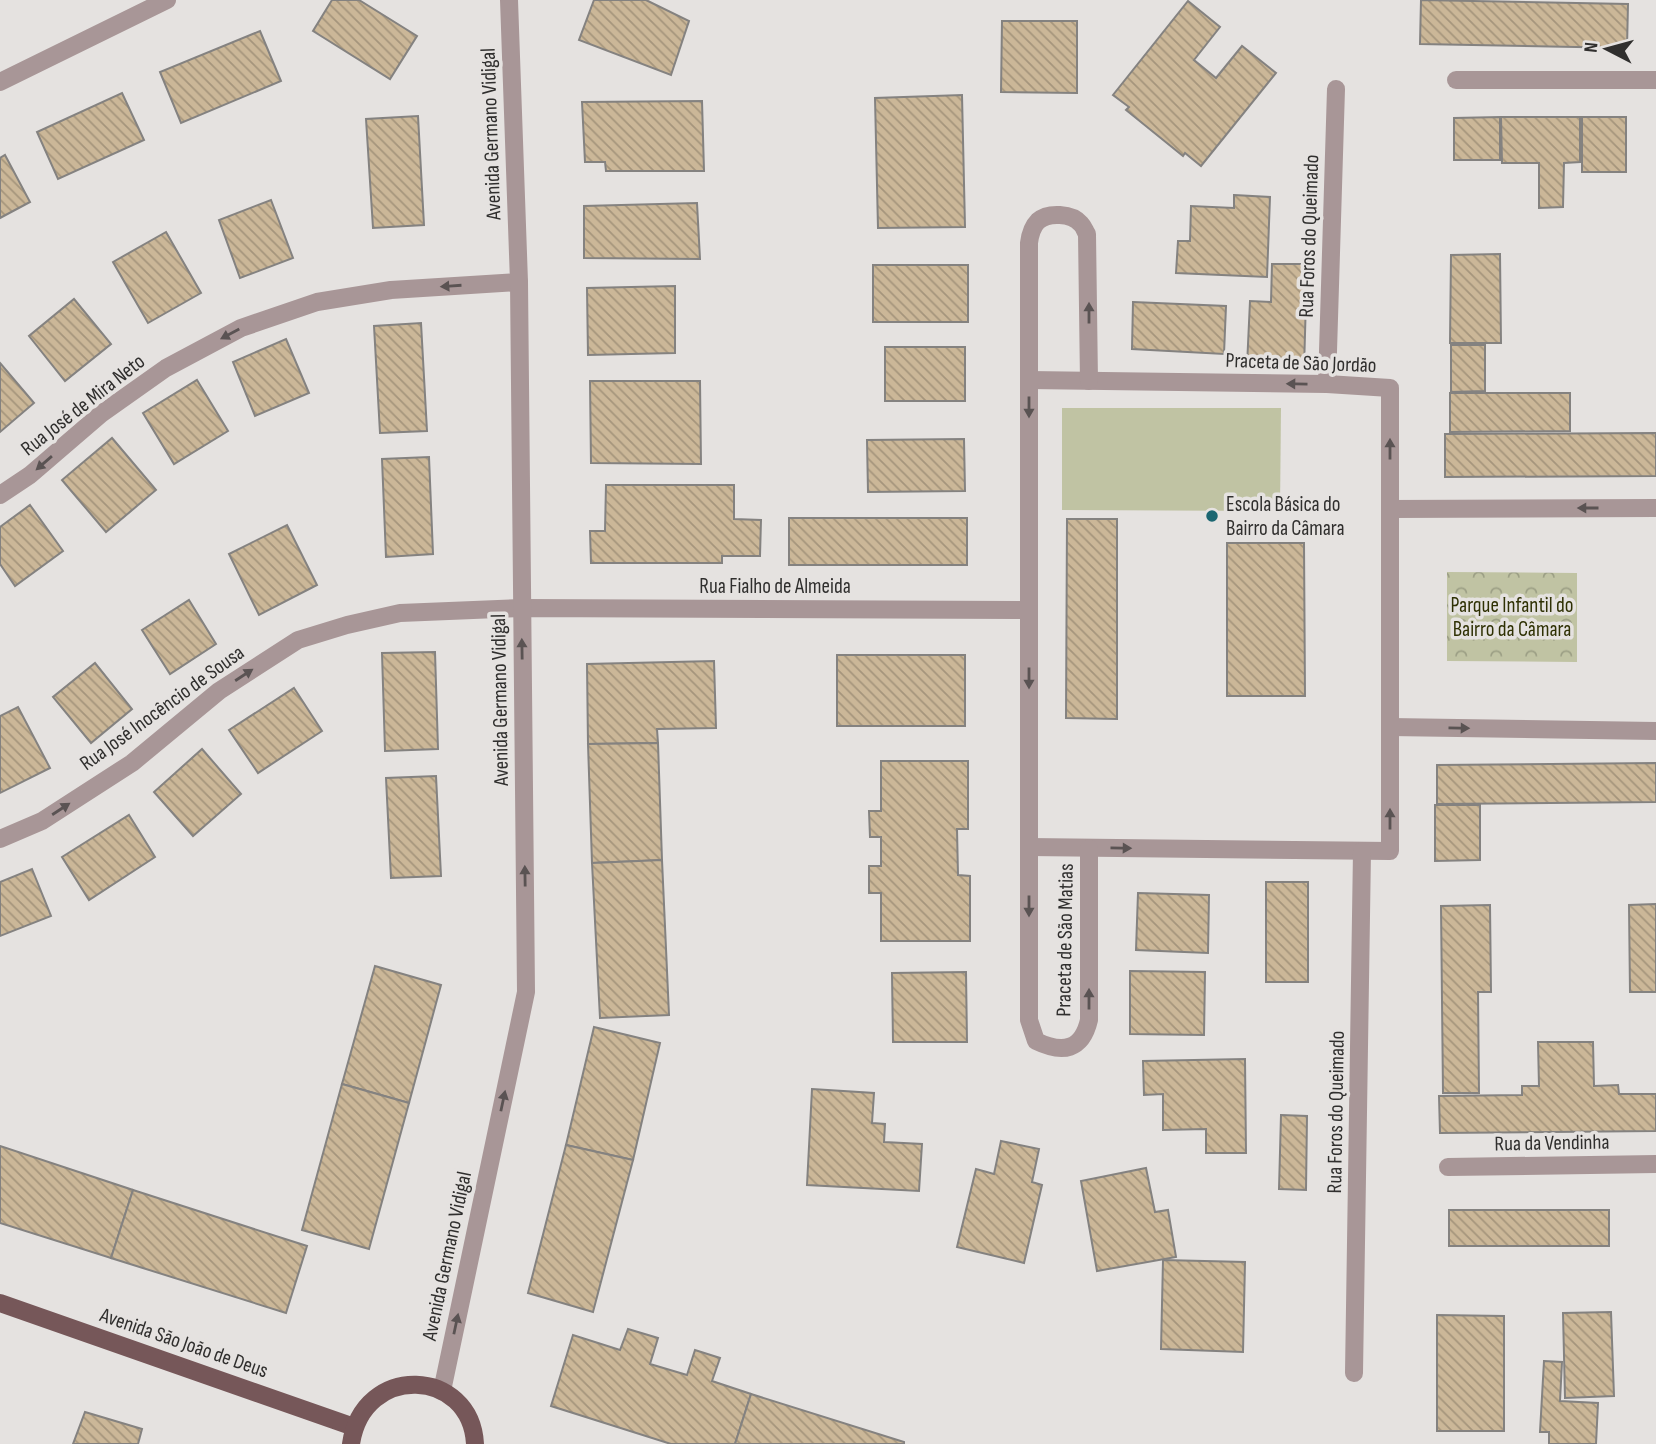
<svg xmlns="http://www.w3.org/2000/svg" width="1656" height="1444" viewBox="0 0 1656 1444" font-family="'Sofia Sans Condensed',sans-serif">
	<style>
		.park { fill: url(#park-crowns) }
		.garden { fill: #c0c3a3 }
		.building { fill: url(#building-back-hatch); stroke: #848280; stroke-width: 2 }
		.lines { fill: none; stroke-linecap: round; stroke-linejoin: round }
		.minor { stroke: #a89697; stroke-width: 18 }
		.major { stroke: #765759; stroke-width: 18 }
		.oneway { fill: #5a5353 }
		.poi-dot { fill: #1b6671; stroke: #e5e2e0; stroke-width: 2.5 }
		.labels { text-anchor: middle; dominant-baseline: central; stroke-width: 7; stroke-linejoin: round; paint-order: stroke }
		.street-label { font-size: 21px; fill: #302f2e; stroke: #e5e2e0 }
		.poi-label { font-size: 21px; fill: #302f2e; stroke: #e5e2e0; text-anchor: start }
		.park-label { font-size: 21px; fill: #2f3104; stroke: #e5e2e0 }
	</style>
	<defs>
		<pattern id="park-crowns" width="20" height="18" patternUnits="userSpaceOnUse" patternTransform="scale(1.75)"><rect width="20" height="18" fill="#c0c3a3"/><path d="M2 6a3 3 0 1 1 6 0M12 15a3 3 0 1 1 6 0" fill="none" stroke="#9c9f85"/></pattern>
		<pattern id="building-back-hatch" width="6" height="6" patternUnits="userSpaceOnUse" patternTransform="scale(1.75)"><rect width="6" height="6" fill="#cbb798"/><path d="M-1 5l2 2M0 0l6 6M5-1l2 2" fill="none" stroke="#a5957c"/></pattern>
	</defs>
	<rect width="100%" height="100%" fill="#e5e2e0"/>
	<path class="park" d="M1447 572 1577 573V662L1447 661Z"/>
	<path class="garden" d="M1062 408H1281L1280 511 1062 510Z"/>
	<g class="building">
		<path d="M332 0H359L417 36 390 79 313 31Z"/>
		<path d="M594 0H646L689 21 671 75 579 40Z"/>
		<path d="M1421 0 1628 4 1627 48 1420 44Z"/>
		<path d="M1188 1 1220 27 1194 60 1216 78 1242 46 1276 73 1201 166 1185 153 1183 156 1126 110 1129 107 1113 95Z"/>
		<path d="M1002 21H1077V93L1001 92Z"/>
		<path d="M260 31 281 81 181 123 160 72Z"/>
		<path d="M122 93 144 140 58 179 37 132Z"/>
		<path d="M962 95 965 227 878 228 875 98Z"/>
		<path d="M702 101 704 171H606L605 162H585L582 102Z"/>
		<path d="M418 116 424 225 373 228 366 119Z"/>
		<path d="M1500 117V160H1454V118Z"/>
		<path d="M1501 117H1580V162L1564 163 1563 207 1539 208V163H1502Z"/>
		<rect x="1582" y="117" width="44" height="55"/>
		<path d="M5 155 30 202 0 218V158Z"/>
		<path d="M1234 195 1270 197 1267 277 1176 273 1178 241H1190L1191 206 1234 208Z"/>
		<path d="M271 200 293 258 240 278 219 220Z"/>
		<path d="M697 203 700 259 584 258V206Z"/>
		<path d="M166 232 201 293 148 323 113 262Z"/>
		<path d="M1500 254 1501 343H1450L1451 255Z"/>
		<path d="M1272 264H1307L1304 369 1247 366 1250 301 1271 302Z"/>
		<rect x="873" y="265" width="95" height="57"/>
		<path d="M675 286V353L588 355 587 288Z"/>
		<path d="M74 299 111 344 65 381 29 336Z"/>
		<path d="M1133 302 1226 306 1224 354 1132 349Z"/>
		<path d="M421 323 427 431 380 433 374 326Z"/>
		<path d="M286 339 309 393 255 416 233 362Z"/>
		<path d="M1451 345H1485V391L1451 392Z"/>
		<rect x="885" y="347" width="80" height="54"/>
		<path d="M0 363 34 403 0 432Z"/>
		<path d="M197 380 228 431 174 464 143 413Z"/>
		<path d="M590 381H700L701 464 591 463Z"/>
		<path d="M1450 393H1570V431L1450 432Z"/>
		<path d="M1656 433V476L1445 477V434Z"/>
		<path d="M112 438 156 490 106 532 62 480Z"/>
		<path d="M964 439 965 491 868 492 867 440Z"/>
		<path d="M429 457 433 554 386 557 382 459Z"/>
		<path d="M606 485H734V519L761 520 760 556H722V563H591L590 531H605Z"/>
		<path d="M30 505 63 551 15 586 0 564V527Z"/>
		<rect x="789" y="518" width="178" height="47"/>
		<path d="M1067 519H1117V719L1066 718Z"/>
		<path d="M287 525 317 585 259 615 229 554Z"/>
		<path d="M1227 543H1304L1305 696H1227Z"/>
		<path d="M189 600 216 644 170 674 142 630Z"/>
		<path d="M435 652 438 749 385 751 382 653Z"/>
		<rect x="837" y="655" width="128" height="71"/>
		<path d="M714 661 716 728 657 729 658 743 588 744 587 664Z"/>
		<path d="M95 663 132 709 91 743 53 697Z"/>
		<path d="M294 688 322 731 258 773 229 730Z"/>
		<path d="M18 707 50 768 0 793V716Z"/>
		<path d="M658 743 662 860 592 863 588 744Z"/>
		<path d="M202 749 241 794 193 836 154 792Z"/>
		<path d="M881 761H968V829H957L958 875 970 876V941H881V893H869V866H881V837H870L869 811H881Z"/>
		<path d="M1656 763V802L1437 804V765Z"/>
		<path d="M436 776 441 876 391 878 386 778Z"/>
		<path d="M1435 805H1480V860L1435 861Z"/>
		<path d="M129 815 155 857 89 900 62 857Z"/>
		<path d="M662 860 669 1015 600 1018 592 863Z"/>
		<path d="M32 869 51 916 0 936V882Z"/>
		<rect x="1266" y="882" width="42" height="100"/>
		<path d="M1138 893 1209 895 1208 953 1136 950Z"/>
		<path d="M1656 904V992H1630L1629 905Z"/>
		<path d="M1490 905 1491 992H1478L1479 1093H1443L1441 906Z"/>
		<path d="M375 966 441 985 409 1103 342 1084Z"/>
		<path d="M1130 971 1205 972 1204 1035 1130 1034Z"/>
		<path d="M966 972 967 1042H893L892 973Z"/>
		<path d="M594 1027 660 1043 633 1160 566 1145Z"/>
		<path d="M1538 1042H1593L1594 1086 1618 1085 1619 1094H1656V1131L1440 1133 1439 1096 1522 1095V1086H1539Z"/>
		<path d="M1245 1059 1246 1153H1206V1129L1163 1130V1094L1144 1095 1143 1061Z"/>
		<path d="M342 1084 409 1103 369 1249 302 1230Z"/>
		<path d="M812 1089 874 1093 872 1123 885 1124 884 1142 922 1144 919 1191 807 1185Z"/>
		<path d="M1281 1115 1307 1116 1306 1190 1279 1189Z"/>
		<path d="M1001 1141 1039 1149 1032 1182 1042 1185 1024 1263 957 1247 976 1169 994 1174Z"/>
		<path d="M566 1145 633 1160 593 1312 528 1293Z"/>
		<path d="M0 1146 133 1190 111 1258 0 1223Z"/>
		<path d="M1146 1168 1155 1212 1168 1210 1176 1257 1097 1271 1081 1181Z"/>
		<path d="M133 1190 307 1246 286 1313 111 1258Z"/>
		<rect x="1449" y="1210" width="160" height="36"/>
		<path d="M1163 1260 1245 1262 1243 1352 1161 1349Z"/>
		<path d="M1611 1312 1614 1396 1565 1398 1563 1313Z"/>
		<path d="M1437 1315 1504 1316V1431H1437Z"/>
		<path d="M628 1329 658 1338 650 1364 687 1375 695 1350 720 1358 712 1381 751 1394 735 1444H671L551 1406 573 1335 620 1350Z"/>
		<path d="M1544 1361 1562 1362 1560 1401 1598 1403 1596 1444H1549V1432H1540Z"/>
		<path d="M751 1394 904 1442V1444H735Z"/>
		<path d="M85 1412 142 1429 138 1444H73Z"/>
	</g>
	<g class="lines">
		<g class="minor">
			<path d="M1456 80H1656"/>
			<path d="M0 82 167 0"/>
			<path d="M1327 384 1336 89"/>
			<path d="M0 495 30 475 101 414 166 368 241 328 317 302 391 290 519 282"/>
			<path d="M1390 509 1656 508"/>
			<path d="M1390 727 1656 731"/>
			<path d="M0 839 42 821 132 763 219 691 298 640 347 625 400 613 522 608 1029 610"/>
			<path d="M1029 847 1390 851V388L1327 384 1029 380"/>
			<path d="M1089 848V1020C1082 1050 1063 1054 1036 1041L1029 1020V243C1030 235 1032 227 1038 221 1048 212 1072 213 1081 224 1084 227 1085 231 1087 234L1089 381"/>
			<path d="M1448 1167 1656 1164"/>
			<path d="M1354 1373 1362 851"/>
			<path d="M442 1391 526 992 519 282 509 0"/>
		</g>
		<g class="major">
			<path d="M0 1303 354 1427"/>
			<path d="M351 1444C363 1362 471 1368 475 1444"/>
		</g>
	</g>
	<defs><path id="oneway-solid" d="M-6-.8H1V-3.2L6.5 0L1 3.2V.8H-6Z" transform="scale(1.75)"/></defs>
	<g class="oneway">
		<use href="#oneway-solid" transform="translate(451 286) rotate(176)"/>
		<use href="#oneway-solid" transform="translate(1089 313) rotate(-90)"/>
		<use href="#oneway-solid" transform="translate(230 334) rotate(152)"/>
		<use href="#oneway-solid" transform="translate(1297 384) rotate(-179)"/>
		<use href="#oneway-solid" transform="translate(1029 407) rotate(90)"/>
		<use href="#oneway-solid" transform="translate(1390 449) rotate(-90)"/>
		<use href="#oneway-solid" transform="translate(44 463) rotate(139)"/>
		<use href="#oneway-solid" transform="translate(1588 508) rotate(180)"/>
		<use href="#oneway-solid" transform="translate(522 649) rotate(-91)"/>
		<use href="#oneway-solid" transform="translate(244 675) rotate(-33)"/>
		<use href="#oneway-solid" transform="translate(1029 678) rotate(90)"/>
		<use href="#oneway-solid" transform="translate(1459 728) rotate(1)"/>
		<use href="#oneway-solid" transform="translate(61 809) rotate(-33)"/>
		<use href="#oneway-solid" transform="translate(1390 819) rotate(-90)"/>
		<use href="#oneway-solid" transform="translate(1121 848) rotate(1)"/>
		<use href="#oneway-solid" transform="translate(525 876) rotate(-91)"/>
		<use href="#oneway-solid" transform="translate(1029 906) rotate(90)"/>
		<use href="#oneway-solid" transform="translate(1089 999) rotate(-90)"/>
		<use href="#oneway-solid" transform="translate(503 1101) rotate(-78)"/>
		<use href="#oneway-solid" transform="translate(456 1324) rotate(-78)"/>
	</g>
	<circle class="poi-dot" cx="1212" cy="516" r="7"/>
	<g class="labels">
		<g class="street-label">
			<text transform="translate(491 134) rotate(-92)">Avenida Germano Vidigal</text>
			<text transform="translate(1309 236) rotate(-88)">Rua Foros do Queimado</text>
			<text transform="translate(1301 363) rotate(2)">Praceta de São Jordão</text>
			<text transform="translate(83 405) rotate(-38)">Rua José de Mira Neto</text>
			<text x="775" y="586">Rua Fialho de Almeida</text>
			<text transform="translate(500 700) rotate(-91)">Avenida Germano Vidigal</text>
			<text transform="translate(162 708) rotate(-36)">Rua José Inocêncio de Sousa</text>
			<text transform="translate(1065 940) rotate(-89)">Praceta de São Matias</text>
			<text transform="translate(1336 1112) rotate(-89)">Rua Foros do Queimado</text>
			<text transform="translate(1552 1143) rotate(-1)">Rua da Vendinha</text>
			<text transform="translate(447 1256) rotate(-78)">Avenida Germano Vidigal</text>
			<text transform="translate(184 1343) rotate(19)">Avenida São João de Deus</text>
		</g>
		<g class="poi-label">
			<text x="1226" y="504">Escola Básica do<tspan x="1226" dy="24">Bairro da Câmara</tspan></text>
		</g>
		<g class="park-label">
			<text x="1512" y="605">Parque Infantil do<tspan x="1512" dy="24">Bairro da Câmara</tspan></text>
		</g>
	</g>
	<g transform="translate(1607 49) rotate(276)" stroke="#e5e2e0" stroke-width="5" paint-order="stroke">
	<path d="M0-5L12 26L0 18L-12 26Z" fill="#302f2e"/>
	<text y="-10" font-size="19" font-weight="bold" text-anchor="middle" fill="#302f2e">N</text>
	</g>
</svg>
